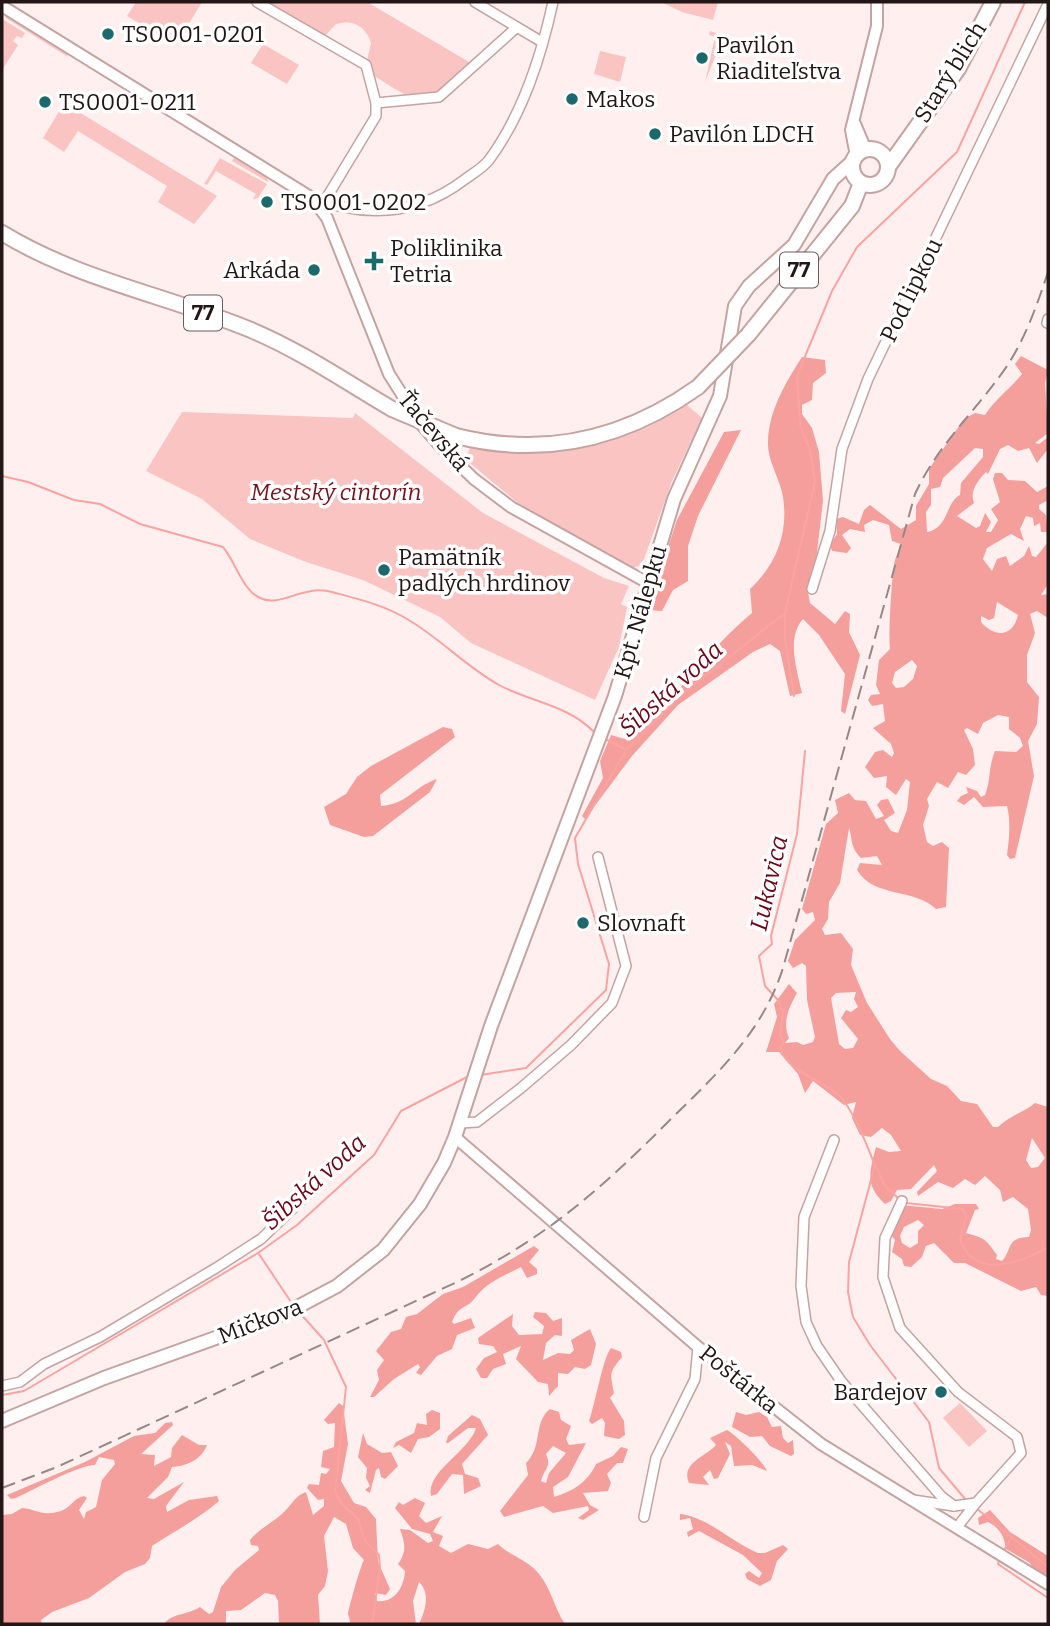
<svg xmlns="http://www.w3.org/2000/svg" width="1050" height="1626" viewBox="0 0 1050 1626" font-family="Bitter,serif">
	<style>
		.green { fill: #f9c4c2 }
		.forest { fill: #f59f9d; fill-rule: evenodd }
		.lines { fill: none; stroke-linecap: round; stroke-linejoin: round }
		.stream { stroke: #faa3a1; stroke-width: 2 }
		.minor-casing { stroke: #c5a3a1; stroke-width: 12 }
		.tertiary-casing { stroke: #c5a3a1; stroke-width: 14 }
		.secondary-casing { stroke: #c5a3a1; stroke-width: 16 }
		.primary-casing { stroke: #c5a3a1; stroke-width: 18 }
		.minor { stroke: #fff; stroke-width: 9 }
		.tertiary { stroke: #fff; stroke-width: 10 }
		.secondary { stroke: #fff; stroke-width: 12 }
		.primary { stroke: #fff; stroke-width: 14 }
		.rail { stroke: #968887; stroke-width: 2; stroke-dasharray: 14 7; stroke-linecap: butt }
		.primary-bridge-casing { stroke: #c5a3a1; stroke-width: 18; stroke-linecap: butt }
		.primary-bridge { stroke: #fff; stroke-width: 14 }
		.poi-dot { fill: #1b686d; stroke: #fff; stroke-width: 2.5 }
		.labels { text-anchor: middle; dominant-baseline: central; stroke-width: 7; stroke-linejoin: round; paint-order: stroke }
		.shield { fill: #fff; stroke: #655c5c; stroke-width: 2 }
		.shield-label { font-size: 21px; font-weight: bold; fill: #231616 }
		.poi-label { font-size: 23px; fill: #231616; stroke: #fff; text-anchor: start }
		.street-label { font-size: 23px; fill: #231616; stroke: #fff }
		.park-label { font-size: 23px; font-style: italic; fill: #73151f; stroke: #fff }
		.water-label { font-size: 24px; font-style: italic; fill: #690817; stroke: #fff }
	</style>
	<rect width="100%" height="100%" fill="#fff0ef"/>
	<g class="green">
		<path d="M136 2H202L176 45 127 16Z"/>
		<path d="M257 2H367L476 66C424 111 425 108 368 72L366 65 371 43C366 26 353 19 336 24L322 39Z"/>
		<path d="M661 2H718L713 20 682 12Z"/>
		<path d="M4 13 66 52 68 57 6 18Z"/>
		<path d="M2 19 25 33 22 38 17 36 13 41 18 45 2 70Z"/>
		<path d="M710 31 716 33 720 44 705 82 715 37 709 35Z"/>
		<path d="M263 44 299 65 287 84 251 63Z"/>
		<path d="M600 51 626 57 620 82 594 74Z"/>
		<path d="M64 103 217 196 194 224 158 202 167 186 78 131 64 152 43 138Z"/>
		<path d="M235 156 267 176 268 182 232 161Z"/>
		<path d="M220 158 267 184 258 198 253 199 256 194 216 171 207 185 204 184Z"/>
		<path d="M687 405 702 418 672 481 644 559 639 566 632 568 518 503 465 459 470 448C554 459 615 451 687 405Z"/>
		<path d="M182 412 353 418 355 413 483 513 604 578 629 586 621 604 627 607 619 647 595 700 471 643 440 617 363 580 306 562 250 539 202 499 146 471Z"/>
		<path d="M960 1403 987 1431 969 1447 943 1418Z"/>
	</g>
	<g class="forest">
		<path d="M1021 356 1048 370 1045 383 1048 433 1035 443 1039 444 1047 438 1048 449 1037 463 1029 448 1018 451 1008 445 1000 449 988 474 986 472C978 480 969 492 974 503L957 516 976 528 980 526 985 513 991 522 986 532H991L998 520 991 509 1000 502 993 479 995 473H1002L1008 480 1025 481 1037 492 1048 486V500L1039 505V509L1046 515 1048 532H1041L1040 523 1034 526 1033 518 1026 516 1020 529 1024 541 1011 534 987 548 983 559 992 571 997 559 1006 556 1010 566 1024 556 1029 546 1032 556 1036 557 1048 542V584L1041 595 1048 594V618L1037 611 1030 614 1035 633 1027 655V682L1039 697 1037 724 1028 741 1034 776 1015 858 1010 859 1007 855C1009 841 1011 821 1007 806L983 807 974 797 964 805 957 801 961 796 968 793 966 787 977 791 981 797 985 795C991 780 988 768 995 751L1016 752 1023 746 1020 738 1009 729V717L998 715 983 723 978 734 967 728 964 730 973 749 975 765 966 775 958 772 948 788 937 782 927 799 929 806 923 825 927 842 933 846 942 842 949 848 946 907 936 909C915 888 873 898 857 870L860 863 882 865 877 856 861 858C850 847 853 841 849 828L840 883 829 902 828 919 822 929 825 935 841 933 853 949 851 965 867 1003 890 1039 900 1051 931 1079 947 1086 961 1101 977 1104 993 1127H998C1010 1115 1023 1113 1035 1103L1048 1107V1296L1041 1295 1036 1287 1021 1291 965 1263H954L934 1243 926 1246 922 1257 911 1267 904 1266 902 1259 892 1252 895 1240 891 1235 901 1205 942 1209 955 1204H976L979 1209 975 1210 966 1233C984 1238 985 1238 997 1255L996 1259 1002 1261C1013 1249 1005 1238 1029 1237L1031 1230 1028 1209 1013 1197 1003 1202 1000 1190 985 1176 975 1185 965 1179 953 1188 938 1182 918 1196 917 1192 937 1171 934 1165 911 1189 897 1190 891 1201 885 1204C864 1185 870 1171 876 1147L889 1152 901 1151 891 1135 882 1128 871 1137 860 1135 852 1118 856 1102 844 1105 813 1081 805 1093 798 1074 779 1052H766L777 1017 774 1004 789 984 797 993C789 1007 782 1022 789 1038L785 1043 797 1042 803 1045 813 1042 815 1037 807 1000 806 966 802 963 793 968 788 961 795 940 815 920 813 912 806 914 802 909 826 824 838 813 835 800 849 793 855 800 866 801 876 819 884 816 877 805 881 800 888 799 895 813 884 820 891 831 898 833 907 810 910 782 906 779 896 795 886 787 887 776 874 778 865 767 875 752 883 750 892 757 894 753 891 744 873 728 885 721 883 704 872 706 868 700 871 695 880 694 876 685 879 660 890 649C888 638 892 570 895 560 897 553 901 552 901 544L892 541 889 525 873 520 864 525 865 532 850 529 842 535 851 548 847 553 832 551 830 545 837 534 836 519 843 517 859 524 864 510 870 505 901 529 916 520V506L929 484V469L964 419 975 413 985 415C994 400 1011 388 1022 374L1015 364ZM975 448 983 449V457L961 483 960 495C945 503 949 528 927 532L926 512 931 505V489L940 487 943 478ZM997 602 1018 615C1013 637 995 638 981 622V616L989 620 994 618ZM912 660 917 666 913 679 904 687 896 688 892 683 895 672ZM856 992 854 999 858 1007 851 1012 846 1010 841 1018 858 1039 853 1048 845 1049 839 1044 831 998 836 993ZM1032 1138 1045 1158 1038 1167 1031 1168 1026 1160ZM918 1220 924 1225 918 1231V1243L910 1248 902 1243 900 1236 904 1227Z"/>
		<path d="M802 357 825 360 826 373 813 383 812 400 802 405V414L812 428 819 452 823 501 815 569 808 592 810 603 835 624 845 611 850 614 849 632 860 655 845 714 841 711 845 674 819 635 803 619C786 638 797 670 802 693L790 696 780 651 770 644 753 652 678 705 632 756 585 819 582 816 603 778 600 761 611 735 628 740C674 702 706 651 752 613L750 589C777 564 790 530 782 492 778 476 767 459 768 441 769 410 786 382 802 357Z"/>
		<path d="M741 430 698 516 688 546V581L673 590 662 611 647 610 677 520 724 432Z"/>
		<path d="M443 727 452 729 455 737 380 795 381 806C408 804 413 787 437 779L430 792 373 836 364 837 330 825 324 807 346 794 357 777 371 766Z"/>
		<path d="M534 1246 539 1250 529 1262 537 1269V1274L527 1278 521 1267C502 1277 487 1282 475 1298 466 1310 459 1304 452 1322L454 1324 471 1318 475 1328 457 1335 452 1349 437 1356 421 1375 416 1373 420 1367 418 1364 394 1379 374 1397H370L379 1380 377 1370 384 1360 376 1351 391 1332 401 1329 406 1317 417 1314 443 1294 463 1287Z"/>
		<path d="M535 1312 546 1313 553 1321 562 1318V1336L555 1335 546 1343 543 1360 558 1353 570 1354 574 1350 571 1340 590 1329 596 1344 591 1365 585 1369 575 1367 568 1374 558 1373V1386L549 1396 548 1384 538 1382 516 1359 521 1346 503 1354 506 1364 493 1369 487 1378H481L476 1369 484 1358 497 1352 493 1346 479 1344 478 1338 513 1314 512 1326 519 1335 542 1334 544 1326 533 1317Z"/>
		<path d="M611 1348 621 1352 622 1357C609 1373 610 1372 614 1393L610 1398 624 1421 625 1435 619 1439 604 1436 605 1423 602 1418 592 1424 589 1421C595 1405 603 1357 611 1348Z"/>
		<path d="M339 1403 343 1406 348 1444 341 1481 354 1503 366 1507 376 1519 378 1562 390 1589 386 1595 375 1593 377 1601C395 1603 404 1587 405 1571L398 1564C408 1550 404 1541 400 1529L410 1530 428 1543 433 1541 430 1534 412 1529 395 1508 399 1502 403 1505 415 1498 425 1503 419 1516 426 1523 442 1516 433 1532 443 1536 439 1546 451 1553 468 1544 488 1549 498 1544C510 1556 528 1560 539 1574 552 1590 554 1608 565 1624H419C425 1612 431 1593 419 1582L413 1601 416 1624H350C350 1621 349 1617 348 1614 348 1610 361 1564 364 1560L353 1548 346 1524 334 1517 324 1536 328 1571 325 1586 318 1595 320 1624H279L278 1601 275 1595 265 1593 241 1610 226 1611V1624H164C172 1613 188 1615 200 1607L209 1614 213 1612 221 1587 235 1570 259 1550 258 1546 251 1545 250 1540C260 1528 274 1522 285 1511 292 1504 296 1495 306 1492L313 1515 324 1506V1499L318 1500 307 1488 309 1484 319 1485 321 1473 326 1474 330 1469 321 1467 323 1451 334 1447 335 1423 328 1424 324 1420Z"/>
		<path d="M550 1409 559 1412 561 1420 571 1426 566 1439 569 1445 586 1443 568 1477 553 1487 554 1497C573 1491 587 1483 596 1464L613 1456 621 1447 628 1449 623 1463H617L607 1474 611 1483 608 1491 583 1493 590 1505 599 1510 583 1520 578 1518 589 1510 588 1506 553 1513 543 1506 504 1517 500 1511 528 1475 526 1463C543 1447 533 1422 550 1409ZM553 1446 566 1453 549 1473 546 1483 541 1481C544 1469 552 1467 546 1454Z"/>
		<path d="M432 1410 440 1413V1429L429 1437 418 1439 411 1453 399 1445 393 1448 396 1442 414 1433 417 1423 427 1425 426 1414Z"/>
		<path d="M736 1412 746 1415 759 1412 767 1417 772 1427 781 1426 783 1438 788 1443 793 1440 794 1454 791 1456 770 1446 762 1436 750 1437 732 1427Z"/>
		<path d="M472 1415 480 1419 488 1435 462 1464 465 1474 478 1478 481 1486 464 1494 463 1475 452 1474 437 1494 431 1496C426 1471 469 1452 476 1428H468L448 1443H446L448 1436Z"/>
		<path d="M172 1422 173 1425 141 1454 155 1455 154 1466 171 1457 172 1448 182 1435 199 1445H207C201 1461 185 1466 172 1467L168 1477 147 1498 154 1499 184 1482 166 1506 167 1512 189 1500 217 1496 219 1501C198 1519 175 1531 152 1546L150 1558 145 1564 125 1572 89 1598 52 1612 41 1620 42 1624H2V1515L12 1514 22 1508C37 1509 41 1517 61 1511 70 1508 74 1498 84 1496L87 1498 79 1510 84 1519 86 1512 96 1507 102 1480 115 1464 114 1460 99 1457 95 1465C79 1465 33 1490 16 1498L11 1499 7 1495 85 1462 134 1436 155 1433 165 1423Z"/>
		<path d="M727 1430C737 1436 763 1461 767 1471L752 1465 734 1466 731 1446 725 1442 730 1454 718 1478 714 1479 710 1470 703 1477 709 1485 689 1483C680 1463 707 1456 716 1445L710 1438Z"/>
		<path d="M363 1433 367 1444 382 1453 391 1452 398 1466 385 1479 381 1477 379 1468 376 1470 370 1493 365 1490 370 1486 366 1478 367 1468 358 1457Z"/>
		<path d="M990 1510 1010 1532 1048 1556V1590L1041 1587 1030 1563 1006 1549C1004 1536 1000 1528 988 1522L979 1525 978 1518Z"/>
		<path d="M680 1514C708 1517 731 1542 758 1553H765L783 1545 788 1549 777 1561 771 1580 760 1586 747 1579 745 1574 749 1571 759 1578 762 1573 743 1555 699 1531 688 1537 687 1532 693 1529 690 1518 680 1520Z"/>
	</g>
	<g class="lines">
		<g class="stream">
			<path d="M2 476 28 482 74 500 100 504 140 524 223 547C235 561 243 591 260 598 281 608 303 584 332 592 358 599 384 605 407 619 440 638 465 666 499 685 531 702 568 705 594 732"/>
			<path d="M785 613V639L794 696"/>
			<path d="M605 739 625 749"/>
			<path d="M805 751 797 834 771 936 772 944 759 956 765 986 778 1000 783 1012 780 1034 784 1043 780 1047C787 1074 827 1080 843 1100 857 1118 866 1144 875 1165L849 1262 848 1292 853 1317 870 1345 929 1422 939 1468 966 1500"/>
			<path d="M480 1075 526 1068 606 990 609 964 578 864 575 838 626 750 682 694 785 613 815 482 810 450 800 425 797 376 832 291 857 247 957 152 1025 2"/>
			<path d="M876 1167 885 1186 899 1199"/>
			<path d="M906 1203 963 1209 966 1217 960 1240C975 1280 1021 1263 1048 1247"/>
			<path d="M259 1254 293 1305"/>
			<path d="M299 1312 324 1340 346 1387 335 1491 341 1503 358 1519 365 1541 379 1555 380 1569 372 1624"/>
			<path d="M2 1395 24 1391 258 1253 297 1225 374 1155 401 1111 467 1077"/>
			<path d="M976 1508 1048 1567"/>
			<path d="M1003 1552 1011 1538"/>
			<path d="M999 1560 998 1564 1048 1598"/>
		</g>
		<g class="minor-casing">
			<g id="minor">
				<path d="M257 2 366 65 376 103V116L324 202"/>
				<path d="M475 2 542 42"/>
				<path d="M376 103 439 97 516 28"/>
				<path d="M312 198C366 218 418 215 464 180 472 174 483 168 489 160 523 114 541 57 553 2"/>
				<path d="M1047 323 1048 319"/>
				<path d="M812 589 830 531 842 449 868 379 1048 4"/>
				<path d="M460 1123 477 1122 521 1088 571 1045 612 1003 626 966 598 857"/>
				<path d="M834 1140 804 1217 801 1286 806 1322 817 1346 841 1381 941 1496 954 1506"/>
				<path d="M902 1201 885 1238 883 1277 900 1328 958 1392 1017 1437 1021 1453 976 1503"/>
				<path d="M2 1386 20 1382 44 1364 100 1337 216 1268 261 1239 308 1194"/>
				<path d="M913 1500 954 1506 976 1503 958 1526"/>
				<path d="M644 1517 656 1458 695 1379 698 1347"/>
			</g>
		</g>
		<g class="tertiary-casing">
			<g id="tertiary">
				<path d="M2 6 312 198 327 218 389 374 420 423 441 447 474 479 511 507 648 583"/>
				<path d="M855 124 866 150"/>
				<path d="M856 156 851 130 877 26V2"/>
				<path d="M455 1137 698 1347 821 1444 1048 1584"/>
			</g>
		</g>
		<g class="secondary-casing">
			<path id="secondary" d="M2 1421 104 1378 288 1312 337 1286 383 1250 420 1204 444 1163 455 1137 491 1026 615 696 674 499 720 396 735 306 749 286 794 245 833 179 854 160"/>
		</g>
		<g class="primary-casing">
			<g id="primary">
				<circle cx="870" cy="167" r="18"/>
				<path d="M888 167 958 69 993 2"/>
				<path d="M2 233C79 280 169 296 251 330 301 351 346 382 392 409"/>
				<path d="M748 335 852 206 861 183"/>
				<path d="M456 436C544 458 625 439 698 387"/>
			</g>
		</g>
		<use href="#minor" class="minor"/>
		<use href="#tertiary" class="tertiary"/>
		<use href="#secondary" class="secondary"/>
		<use href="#primary" class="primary"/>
		<path class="rail" d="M2 1488 57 1467 457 1282C548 1237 603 1187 673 1117 719 1072 763 1031 783 968L915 494C938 444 977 410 1007 366 1026 337 1037 305 1048 272"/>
		<g class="primary-bridge-casing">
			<g id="primary-bridge">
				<path d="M698 387 748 335"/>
				<path d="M392 409 456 436"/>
			</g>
		</g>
		<use href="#primary-bridge" class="primary-bridge"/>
	</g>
	<g class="poi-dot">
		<circle cx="108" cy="34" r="7"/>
		<circle cx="702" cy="58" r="7"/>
		<circle cx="572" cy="99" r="7"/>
		<circle cx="45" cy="102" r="7"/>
		<circle cx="655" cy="134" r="7"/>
		<circle cx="267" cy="202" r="7"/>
		<path d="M370.5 250.5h7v7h7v7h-7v7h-7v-7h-7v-7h7z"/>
		<circle cx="314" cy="270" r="7"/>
		<circle cx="384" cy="570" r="7"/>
		<circle cx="583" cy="923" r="7"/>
		<circle cx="941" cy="1392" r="7"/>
	</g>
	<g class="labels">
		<g class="shield">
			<rect x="780" y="252.5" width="38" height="35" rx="5"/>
			<rect x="184" y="295.5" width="38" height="35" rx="5"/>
		</g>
		<g class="shield-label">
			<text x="799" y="270">77</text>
			<text x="203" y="313">77</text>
		</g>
		<g class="poi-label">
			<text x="122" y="34">TS0001-0201</text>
			<text x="716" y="45">Pavilón<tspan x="716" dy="26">Riaditeľstva</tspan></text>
			<text x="586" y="99">Makos</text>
			<text x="59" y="102">TS0001-0211</text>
			<text x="669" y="134">Pavilón LDCH</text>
			<text x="281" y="202">TS0001-0202</text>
			<text x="390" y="248">Poliklinika<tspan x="390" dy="26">Tetria</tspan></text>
			<text x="300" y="270" text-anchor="end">Arkáda</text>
			<text x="398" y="557">Pamätník<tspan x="398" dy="26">padlých hrdinov</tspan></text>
			<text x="597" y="923">Slovnaft</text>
			<text x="927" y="1392" text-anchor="end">Bardejov</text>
		</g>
		<g class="street-label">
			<text transform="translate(950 72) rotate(-58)">Starý blich</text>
			<text transform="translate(911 290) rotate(-64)">Pod lipkou</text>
			<text transform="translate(434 431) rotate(50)">Ťačevská</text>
			<text transform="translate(640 612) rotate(-74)">Kpt. Nálepku</text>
			<text transform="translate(260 1321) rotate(-21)">Mičkova</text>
			<text transform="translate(739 1379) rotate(39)">Poštárka</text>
		</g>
		<g class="park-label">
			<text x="336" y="492">Mestský cintorín</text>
		</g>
		<g class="water-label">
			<text transform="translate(671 689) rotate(-42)">Šibská voda</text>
			<text transform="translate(769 883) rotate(-77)">Lukavica</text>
			<text transform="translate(314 1182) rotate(-42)">Šibská voda</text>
		</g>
	</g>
	<rect width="1050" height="1626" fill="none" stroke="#231616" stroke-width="7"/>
</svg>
